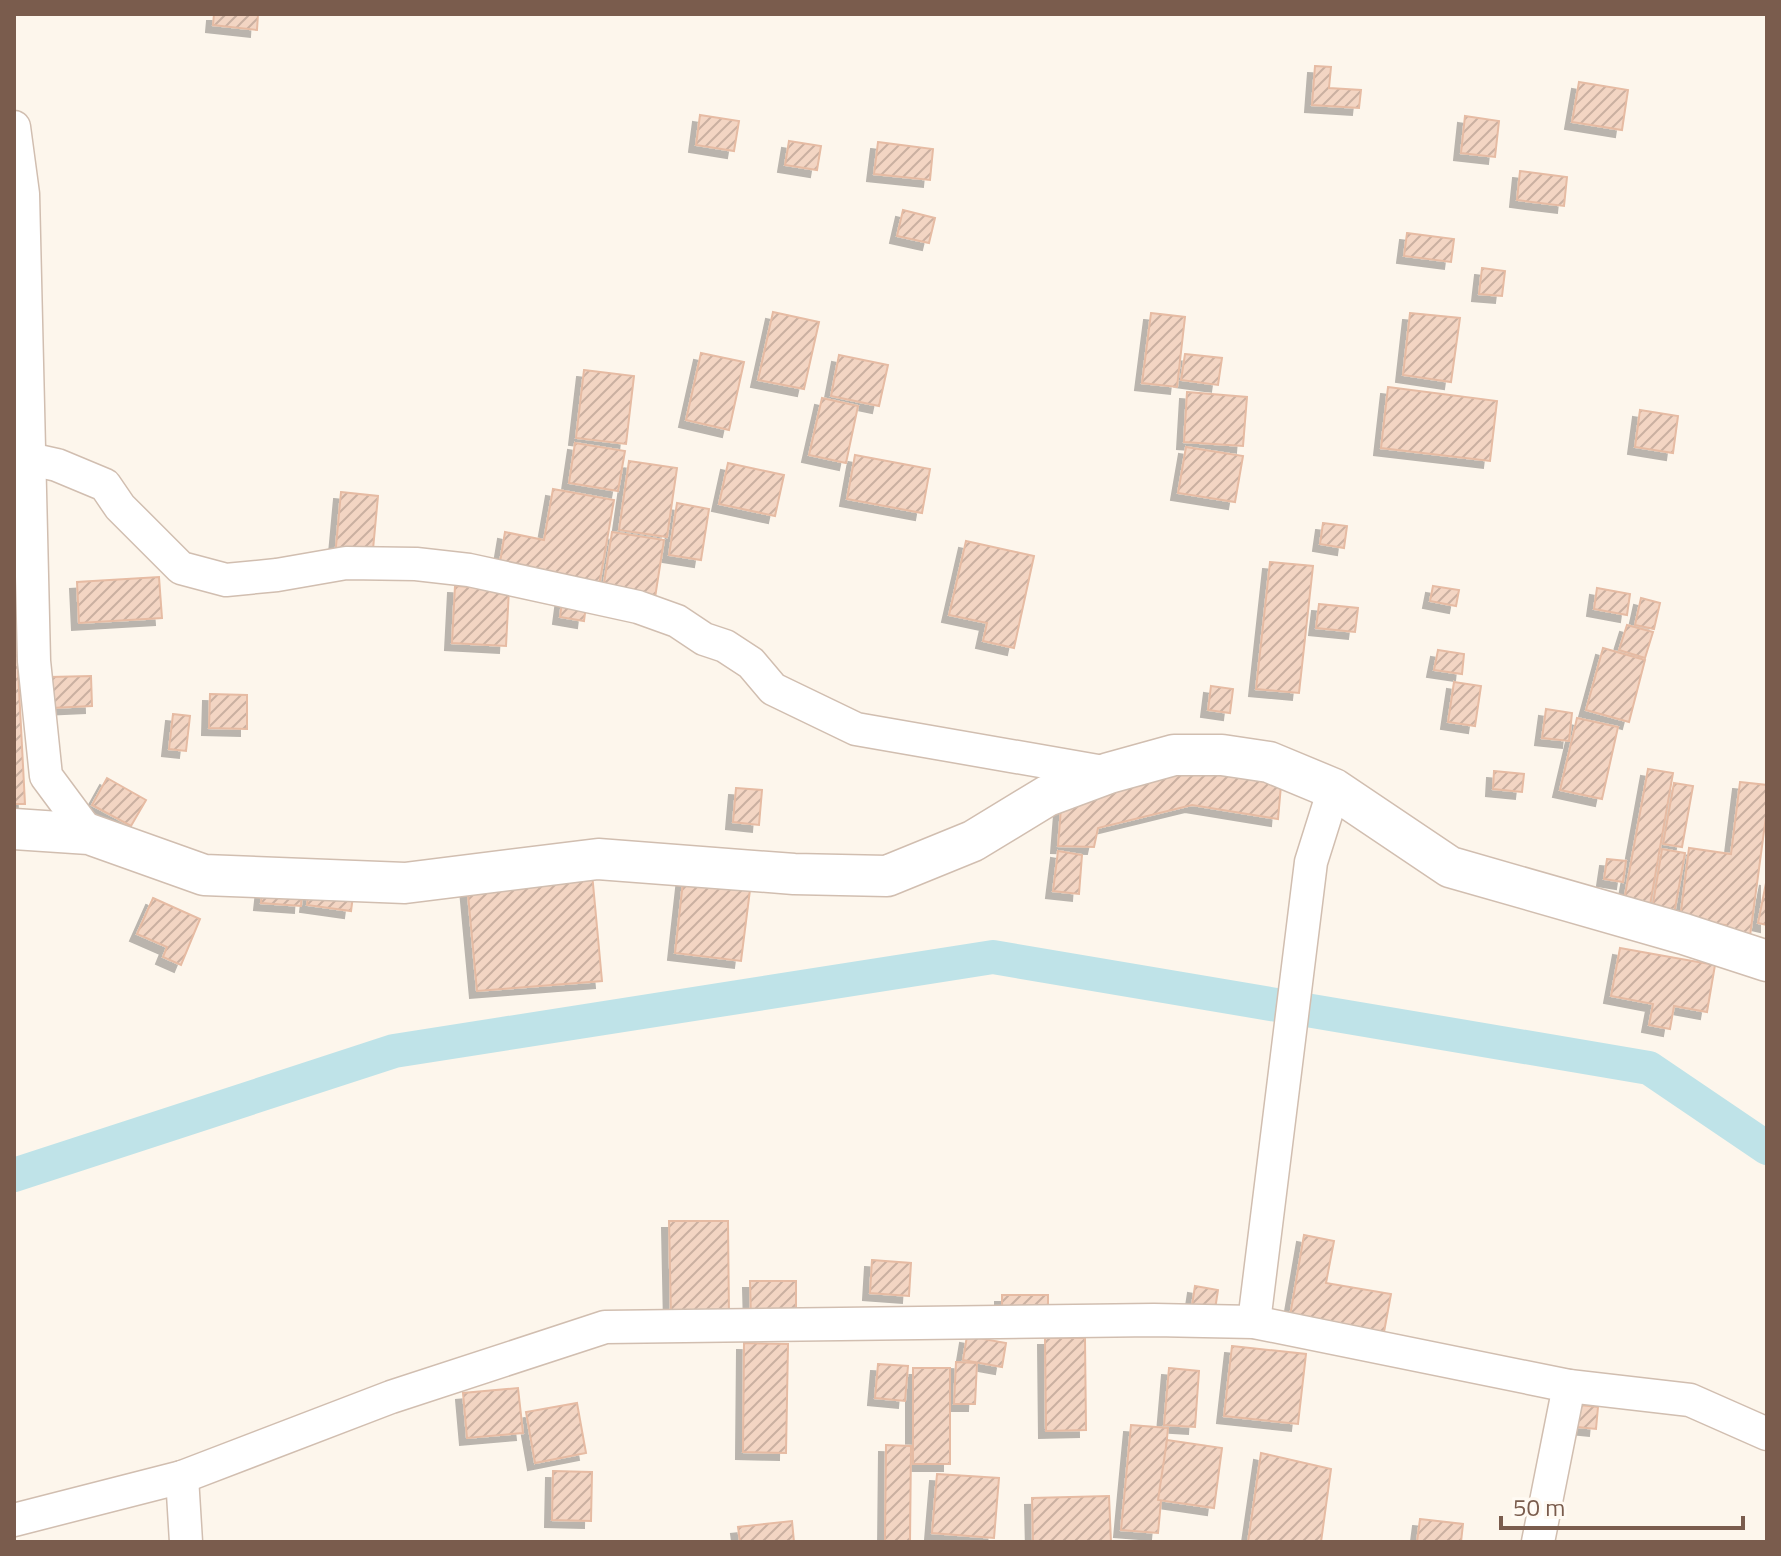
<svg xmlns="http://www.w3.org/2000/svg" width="1781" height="1556" viewBox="0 0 1781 1556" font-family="'Titillium Web',sans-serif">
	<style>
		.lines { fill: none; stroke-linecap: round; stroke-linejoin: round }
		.canal { stroke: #bfe3e8; stroke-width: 34 }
		.building { fill: url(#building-hatch); stroke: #e6bba3; stroke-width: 2; filter: url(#shadow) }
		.minor-casing { stroke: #d1beb0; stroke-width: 35 }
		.tertiary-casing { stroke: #d1beb0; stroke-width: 43 }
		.minor { stroke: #fff; stroke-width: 32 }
		.tertiary { stroke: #fff; stroke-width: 40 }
	</style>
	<defs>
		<pattern id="building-hatch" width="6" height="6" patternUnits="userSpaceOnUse" patternTransform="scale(2)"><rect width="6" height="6" fill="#f3d5c3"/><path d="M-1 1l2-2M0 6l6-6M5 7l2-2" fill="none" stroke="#cab0a1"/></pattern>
		<filter id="shadow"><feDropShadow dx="-7" dy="7" stdDeviation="0" flood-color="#0004"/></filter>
	</defs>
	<rect width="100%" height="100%" fill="#fdf6ec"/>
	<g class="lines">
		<path class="canal" d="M14 1175 394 1051 993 957 1649 1068 1767 1148"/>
	</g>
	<g class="building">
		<path d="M214 14H258L257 30 213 25Z"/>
		<path d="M1315 66 1331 67 1329 88 1361 90 1359 108 1312 105Z"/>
		<path d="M1579 82 1628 90 1622 130 1572 122Z"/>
		<path d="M700 115 739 121 734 151 696 145Z"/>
		<path d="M1465 116 1499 121 1495 157 1461 153Z"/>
		<path d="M789 141 821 146 817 170 785 165Z"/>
		<path d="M878 142 933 149 930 180 874 174Z"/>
		<path d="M1520 171 1567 177 1564 206 1517 200Z"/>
		<path d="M903 210 935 218 929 243 897 236Z"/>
		<path d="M1407 233 1454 239 1451 262 1404 256Z"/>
		<path d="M1482 268 1505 271 1502 296 1479 294Z"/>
		<path d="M773 312 819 322 804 389 758 380Z"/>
		<path d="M1151 313 1185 317 1177 387 1142 383Z"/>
		<path d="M1410 313 1460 318 1451 382 1403 375Z"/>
		<path d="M701 353 744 362 729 430 686 420Z"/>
		<path d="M1185 354 1222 358 1218 385 1181 380Z"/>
		<path d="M839 355 888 365 879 406 831 396Z"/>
		<path d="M584 370 634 376 626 444 576 438Z"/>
		<path d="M1388 387 1497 401 1490 461 1381 448Z"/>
		<path d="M1187 392 1247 397 1243 446 1184 442Z"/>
		<path d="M822 398 858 406 846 463 809 455Z"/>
		<path d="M1640 410 1678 416 1673 453 1635 447Z"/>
		<path d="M575 443 625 451 618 491 569 483Z"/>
		<path d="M1186 447 1243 456 1235 502 1178 493Z"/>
		<path d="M855 455 930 469 922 513 847 499Z"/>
		<path d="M629 461 677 468 667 537 619 530Z"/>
		<path d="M728 463 784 475 775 516 719 504Z"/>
		<path d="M553 489 614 500 598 592 498 574 505 532 544 540Z"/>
		<path d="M341 492 378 496 372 560 335 557Z"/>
		<path d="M677 503 709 509 701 560 669 555Z"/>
		<path d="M1323 523 1347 526 1344 548 1320 544Z"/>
		<path d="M612 532 664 540 654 604 602 596Z"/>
		<path d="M966 541 1034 556 1014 648 983 641 987 623 949 615Z"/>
		<path d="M1270 562 1313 566 1299 693 1256 689Z"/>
		<path d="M159 577 162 618 79 623 77 582Z"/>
		<path d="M455 586 509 589 506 646 452 643Z"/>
		<path d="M1433 586 1459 590 1456 606 1430 601Z"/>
		<path d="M1597 588 1630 594 1627 615 1594 609Z"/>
		<path d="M14 593 25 804H14Z"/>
		<path d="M563 594 587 597 584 621 560 617Z"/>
		<path d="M1641 598 1660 603 1654 629 1635 625Z"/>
		<path d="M1319 604 1358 608 1355 632 1316 628Z"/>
		<path d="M1627 625 1653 632 1645 658 1619 650Z"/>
		<path d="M1603 648 1645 660 1629 722 1586 710Z"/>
		<path d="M1438 650 1464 654 1462 674 1434 670Z"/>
		<path d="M91 676 92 706 51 708 50 677Z"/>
		<path d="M1454 682 1481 686 1475 726 1448 722Z"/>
		<path d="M1211 686 1233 689 1230 713 1208 710Z"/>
		<path d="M210 694 247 695V729L209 728Z"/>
		<path d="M1546 709 1572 713 1569 741 1542 738Z"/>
		<path d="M173 714 190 716 186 751 169 749Z"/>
		<path d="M1577 718 1618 727 1602 799 1560 790Z"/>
		<path d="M1199 761 1282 774 1278 819 1192 805 1098 828 1094 847 1058 846 1062 796Z"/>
		<path d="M1648 769 1673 773 1649 911 1623 906Z"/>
		<path d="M1494 771 1524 774 1522 792 1493 789Z"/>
		<path d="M107 778 146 800 131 826 92 805Z"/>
		<path d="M1740 782 1767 785V809L1750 936 1725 933 1726 925 1680 919 1689 848 1731 854Z"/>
		<path d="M1674 783 1693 786 1682 847 1663 844Z"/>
		<path d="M736 788 762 790 759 825 733 822Z"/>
		<path d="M1662 849 1685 853 1673 920 1651 916Z"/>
		<path d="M1058 851 1082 855 1079 894 1053 891Z"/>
		<path d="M1607 859 1626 861 1623 882 1604 879Z"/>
		<path d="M592 873 602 981 477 991 467 884Z"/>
		<path d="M684 873 751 882 741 961 675 953Z"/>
		<path d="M1767 878V925L1758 923Z"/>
		<path d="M263 885 302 889 301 906 261 903Z"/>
		<path d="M309 890 353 896 351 911 307 905Z"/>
		<path d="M153 898 200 919 181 965 163 957 167 947 137 934Z"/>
		<path d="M1620 948 1715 965 1707 1012 1674 1006 1670 1029 1649 1025 1653 1004 1611 996Z"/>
		<path d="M669 1221H728L729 1317H671Z"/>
		<path d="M1304 1235 1334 1241 1326 1283 1391 1294 1384 1332 1290 1316Z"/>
		<path d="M872 1260 911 1263 909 1296 870 1293Z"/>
		<path d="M750 1281H796V1318H751Z"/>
		<path d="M1195 1286 1218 1290 1214 1316 1191 1312Z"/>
		<path d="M1002 1295H1048V1317L1002 1318Z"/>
		<path d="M967 1336 1006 1343 1002 1367 963 1360Z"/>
		<path d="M1045 1338H1085L1086 1430 1046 1431Z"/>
		<path d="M744 1343 788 1344 786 1453 743 1452Z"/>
		<path d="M1232 1346 1306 1354 1298 1424 1224 1416Z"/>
		<path d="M956 1362 977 1363 975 1404H954Z"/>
		<path d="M878 1364 908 1366 905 1401 875 1398Z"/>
		<rect x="913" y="1368" width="37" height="96"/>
		<path d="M1169 1368 1199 1371 1195 1427 1164 1425Z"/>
		<path d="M518 1388 523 1433 467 1438 463 1393Z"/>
		<path d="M577 1403 586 1453 535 1463 526 1412Z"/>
		<path d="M1570 1404 1598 1407 1596 1429 1568 1426Z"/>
		<path d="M1131 1425 1168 1428 1158 1533 1121 1530Z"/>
		<path d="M1167 1440 1222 1448 1214 1508 1158 1500Z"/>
		<path d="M886 1445 911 1446 910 1542H885Z"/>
		<path d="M1261 1453 1331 1469 1321 1542H1248Z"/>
		<path d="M553 1471 592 1472 591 1521 552 1520Z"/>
		<path d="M937 1474 999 1478 994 1538 932 1533Z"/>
		<path d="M1109 1496 1111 1542H1033L1032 1498Z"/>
		<path d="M1420 1519 1463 1524 1461 1542H1417Z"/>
		<path d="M792 1521 794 1542H740L738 1527Z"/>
	</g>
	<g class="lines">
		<g class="minor-casing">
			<g id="minor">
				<path d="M14 127 23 194 34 661 46 776 89 834"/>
				<path d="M30 459 57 465 105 485 120 507 181 568 226 580 277 575 346 563 416 564 469 570 638 607 677 621 704 639 725 646 751 663 773 689 856 729 1109 773"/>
				<path d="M1254 1322 1311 862 1334 789"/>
				<path d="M182 1477 186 1542"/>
				<path d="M14 1520 182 1477 391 1397 605 1327 1154 1320 1254 1322 1569 1386 1690 1400 1767 1434"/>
				<path d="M1538 1542 1569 1386"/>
			</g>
		</g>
		<g class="tertiary-casing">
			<path id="tertiary" d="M14 829 89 834 204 875 405 883 598 859 794 874 887 876 973 841 1047 796 1109 773 1174 755H1222L1269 762 1334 789 1450 867 1684 934 1767 961"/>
		</g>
		<use href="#minor" class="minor"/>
		<use href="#tertiary" class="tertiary"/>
	</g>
	<rect width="1781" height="1556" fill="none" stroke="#7a5c4d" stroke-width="32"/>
	<path d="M1501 1516v12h242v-12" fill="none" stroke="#7a5c4d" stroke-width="4"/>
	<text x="1513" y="1516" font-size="24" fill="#7a5c4d" stroke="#fffaf3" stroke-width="6" paint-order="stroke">50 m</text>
</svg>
